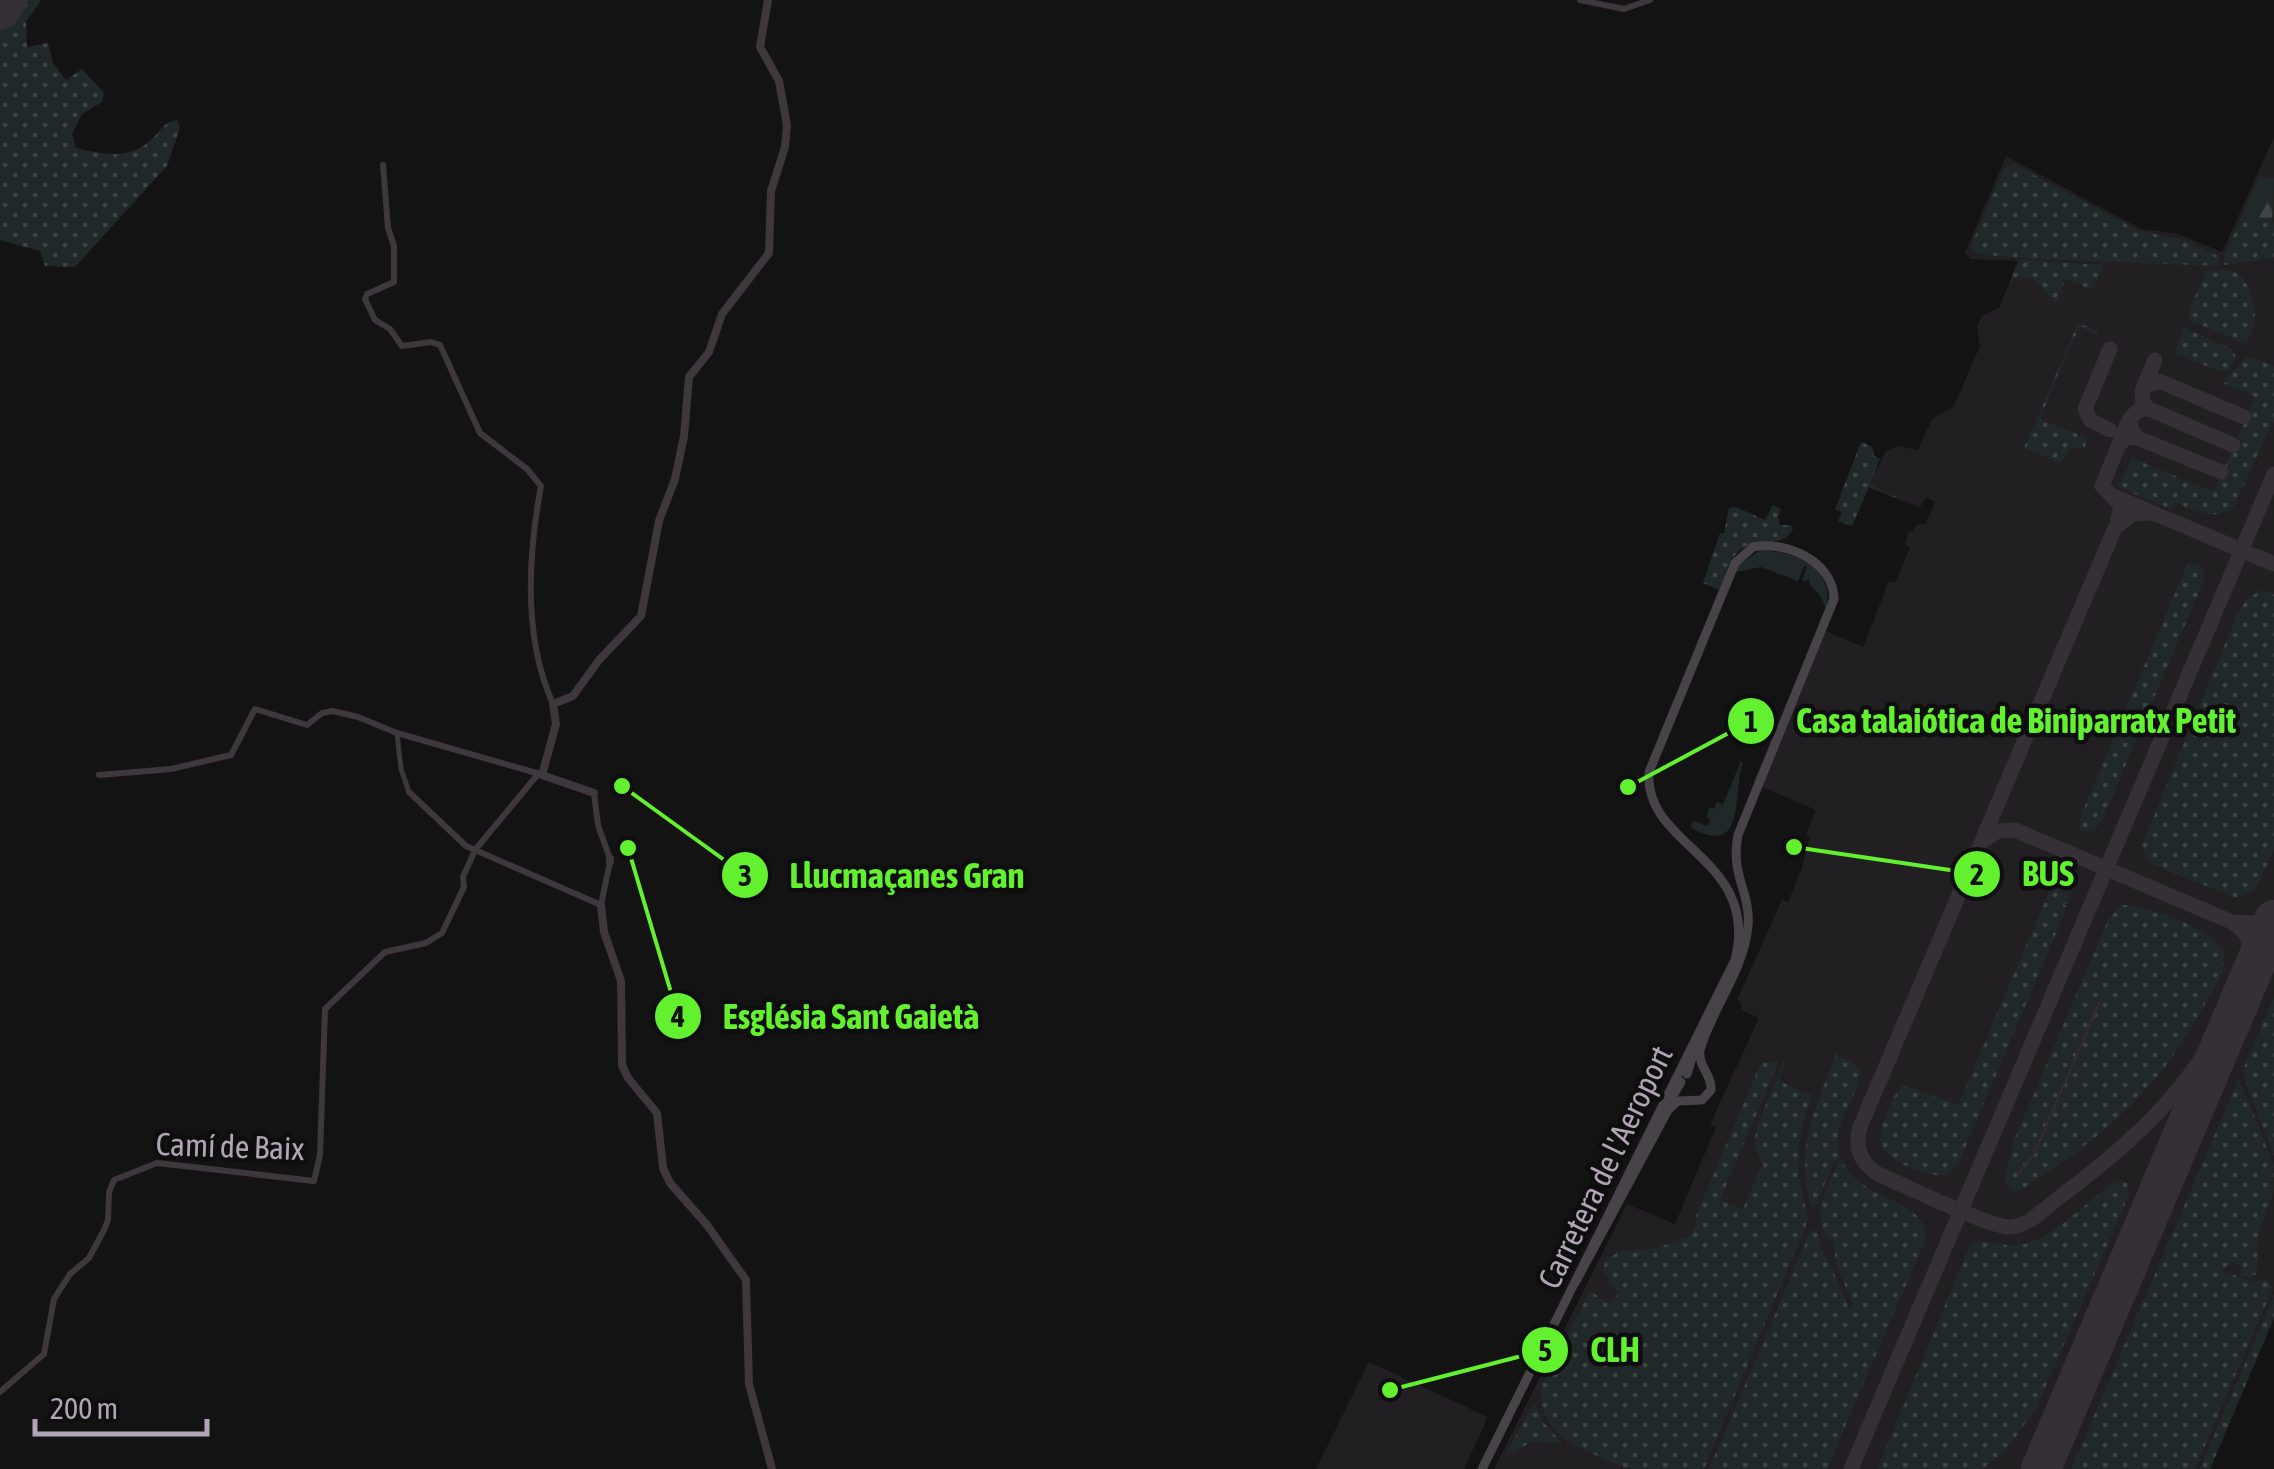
<svg xmlns="http://www.w3.org/2000/svg" width="2274" height="1469" viewBox="0 0 2274 1469" font-family="'Asap Condensed',sans-serif">
	<style>
		.built { fill: #211f21 }
		.grass { fill: url(#grass-dots) }
		.forest { fill: url(#forest-firs) }
		.park { fill: #212829 }
		.lines { fill: none; stroke-linecap: round; stroke-linejoin: round }
		.stream { stroke: #312938; stroke-width: 2.5 }
		.taxiway { stroke: #343035; stroke-width: 15 }
		.runway { stroke: #343035; stroke-width: 40 }
		.pedestrian { stroke: #3e383e; stroke-width: 5 }
		.minor { stroke: #3e383e; stroke-width: 6 }
		.tertiary { stroke: #3e383e; stroke-width: 8 }
		.secondary { stroke: #484249; stroke-width: 9 }
		.labels { text-anchor: middle; dominant-baseline: central; stroke-width: 9; stroke-linejoin: round; paint-order: stroke }
		.street-label { font-size: 32px; fill: #b1a4b5; stroke: #0f0e0f }
		.leader { fill: none; stroke: #62f02f; stroke-width: 4 }
		.callout-dot { fill: #62f02f; stroke: #0f0e0f; stroke-width: 4 }
		.mark-label { font-size: 30px; text-anchor: middle; font-weight: bold; fill: #111 }
		.callout-label { font-size: 35px; text-anchor: middle; font-weight: bold; fill: #62f02f; stroke: #0f0e0f; stroke-width: 9; stroke-linejoin: round; paint-order: stroke }
	</style>
	<defs>
		<pattern id="grass-dots" width="8" height="8" patternUnits="userSpaceOnUse" patternTransform="scale(2.5)"><rect width="8" height="8" fill="#212829"/><path d="M2 2h.1M6 6h.1" fill="none" stroke="#3f4446" stroke-width="1.8" stroke-linecap="round"/></pattern>
		<pattern id="forest-firs" width="22" height="20" patternUnits="userSpaceOnUse" patternTransform="scale(2.5)"><rect width="22" height="20" fill="#212829"/><path d="M5 1l3.5 6h-7zM16 11l3.5 6h-7z" fill="#3f4446"/></pattern>
	</defs>
	<rect width="100%" height="100%" fill="#141314"/>
	<g class="built">
		<path d="M2274 137V1318L2210 1469H1494L1627 1204 1675 1224 1716 1127 1710 1124 1759 1018 1741 1010V1002L1737 1000 1782 900 1788 902 1801 870 1810 837 1806 835 1816 810 1753 783 1819 628 1863 647 1889 581 1895 583 1910 548 1904 544 1909 531 1913 532 1917 525 1926 523 1935 502 1926 498 1920 507 1869 485 1886 451 1898 446 1918 450 1932 419 1954 406 1980 346 1977 327 1982 316 1999 308 2018 261 1969 259V255H1964L2006 156 2141 229 2176 233 2222 252Z"/>
		<path d="M1369 1362 1488 1417 1464 1469H1316Z"/>
	</g>
	<g class="grass">
		<path d="M19 0H41L26 22 27 47 48 43 53 63 66 80 82 69 104 93 102 102 82 114 72 134 76 148C104 154 128 161 152 139 161 130 164 122 177 120L180 128 167 166 75 267 45 266 40 251 0 240V29Z"/>
		<path d="M2014 164 2139 231 2182 239 2220 257 2219 266 2021 258 1986 255 1972 251 1971 245 2004 168Z"/>
		<path d="M2240 220 2274 223V258L2224 265V256Z"/>
		<path d="M2019 260 2103 265 2093 290 2066 279 2056 302C2040 291 2041 275 2016 277L2009 284Z"/>
		<path d="M2231 270C2255 280 2263 326 2244 343L2189 320 2190 308 2206 271Z"/>
		<path d="M2078 323 2098 331 2097 334 2079 327 2041 416 2042 420 2087 438 2085 447 2070 449 2060 463 2024 448Z"/>
		<path d="M2183 327 2233 350 2236 358 2227 371H2218L2175 353Z"/>
		<path d="M2247 356 2274 366V420L2232 510C2212 520 2193 510 2175 502L2171 509 2118 487 2132 458 2214 492 2255 397 2223 383Z"/>
		<path d="M1861 442 1873 447 1874 456 1880 459 1870 484 1919 508 1869 487 1852 526 1838 521 1842 513 1835 509Z"/>
		<path d="M1773 505 1781 509 1778 517 1780 525H1791L1793 529C1782 551 1754 534 1737 553 1728 562 1724 578 1719 590L1703 583 1720 533H1724L1729 508 1736 507 1765 520Z"/>
		<path d="M2196 562 2204 571V580L2102 821 2093 831 2079 832 2081 815 2187 565Z"/>
		<path d="M2263 590 2274 594V850L2255 890 2236 898 2152 864 2141 847 2237 615 2248 597Z"/>
		<path d="M2059 876 2066 878 2071 889 2067 904 2063 903 2066 906 2063 917 1960 1160C1955 1167 1951 1174 1942 1175 1926 1177 1886 1161 1881 1144 1879 1134 1883 1122 1887 1113 1891 1103 1894 1094 1903 1086L1909 1087 1958 1105 2052 885Z"/>
		<path d="M2121 905C2145 903 2214 930 2224 952 2227 974 2208 998 2200 1013 2159 1089 2095 1145 2020 1190L2012 1191 2004 1179 2015 1138 2108 920Z"/>
		<path d="M2274 996V1156L2242 1072Z"/>
		<path d="M1836 1055 1853 1062 1861 1072C1857 1098 1836 1119 1838 1146 1844 1204 1933 1194 1925 1241L1827 1469H1709L1811 1230H1815C1821 1238 1820 1245 1824 1254 1833 1271 1842 1289 1849 1308L1853 1305 1836 1264 1834 1243C1806 1221 1828 1189 1838 1163L1835 1160 1815 1207H1812C1794 1151 1815 1107 1836 1055Z"/>
		<path d="M1785 1059 1779 1081 1812 1095C1795 1139 1794 1174 1809 1218L1704 1469C1680 1469 1655 1469 1632 1469 1622 1468 1611 1462 1602 1458 1569 1444 1537 1427 1541 1386L1590 1291 1610 1304 1619 1292 1608 1284 1610 1280 1603 1271 1605 1261 1618 1252 1657 1248 1690 1236 1696 1225V1215L1761 1063 1779 1061 1720 1200 1743 1209 1760 1169 1753 1154 1760 1168 1764 1167 1754 1146 1757 1126Z"/>
		<path d="M2239 1078 2274 1166 2273 1194 2258 1235 2257 1273 2250 1278 2241 1275 2242 1266 2233 1262 2221 1270 2250 1281 2267 1280 2273 1288 2195 1469H2071Z"/>
		<path d="M2117 1180 2127 1183 2129 1195 2036 1409 2006 1450 1982 1469H1877L1970 1245C1987 1237 2006 1249 2025 1244 2053 1237 2092 1198 2117 1180Z"/>
		<path d="M2274 1295V1318L2210 1469H2200Z"/>
		<path d="M1534 1403 1544 1423 1562 1443 1531 1442 1508 1456 1506 1454Z"/>
	</g>
	<path class="forest" d="M2259 177 2274 179 2272 224 2240 220Z"/>
	<g class="park">
		<path d="M1761 550C1796 552 1836 568 1826 609L1819 594 1809 584 1810 580 1802 581 1807 566H1804L1798 581 1761 567 1736 572 1738 565Z"/>
		<path d="M1741 761 1743 762C1732 793 1747 857 1693 829L1691 827 1693 821 1708 826 1710 819 1706 817 1710 807 1714 809 1717 802 1723 804Z"/>
	</g>
	<g class="lines">
		<path class="stream" d="M2018 1175 2035 1152 2100 1001"/>
		<g class="taxiway">
			<path d="M2110 349 2085 409 2090 420 2110 430"/>
			<path d="M2144 387 2159 381 2244 417"/>
			<path d="M2143 388 2155 360"/>
			<path d="M2149 409 2233 445"/>
			<path d="M2130 420 2131 430 2138 438 2221 472"/>
			<path d="M2138 438 2128 437 2119 444C2126 428 2129 408 2149 409L2143 403 2142 392"/>
			<path d="M2111 495 2102 486 2119 444"/>
			<path d="M2153 513 2132 514 2115 528 1860 1127C1854 1148 1861 1164 1880 1175 1906 1186 1987 1226 2009 1227 2029 1227 2046 1207 2061 1196 2149 1130 2189 1087 2244 991"/>
			<path d="M2117 524 2121 506 2111 495 2274 564"/>
			<path d="M1983 841 1998 831 2015 830 2232 922"/>
			<path d="M2250 977C2256 953 2253 936 2232 922L2257 923 2274 912"/>
			<path d="M1851 1469 2274 474"/>
		</g>
		<g class="runway">
			<path d="M0 10 7 0"/>
			<path d="M2041 1469 2274 920"/>
		</g>
		<path class="pedestrian" d="M397 733 401 769 409 792"/>
		<g class="minor">
			<path d="M1580 0 1624 9 1650 0"/>
			<path d="M383 165 388 228 394 246V282L367 294 365 299 375 320 390 329 402 346 431 342 440 345 480 433 527 469 541 486C528 556 523 638 553 704"/>
			<path d="M99 775 171 769 231 755 255 709 307 725 322 713 333 711 358 717 397 733 540 774"/>
			<path d="M409 792 466 846 601 905 610 862"/>
			<path d="M594 793 598 825 610 859"/>
			<path d="M0 1392 44 1354 54 1299 70 1274 89 1258 104 1230 108 1220 109 1192 114 1180 157 1163 314 1181 320 1155 325 1009 385 952 426 943 442 933 464 887 463 877 475 850 539 773"/>
		</g>
		<g class="tertiary">
			<path d="M594 793 542 775 556 724 553 704 573 696 599 660 641 616 659 521 675 479 684 436 689 377 709 352 722 314 769 253 771 191 785 147 787 125 779 81 760 47 768 0"/>
			<path d="M610 859V862"/>
			<path d="M601 905 604 932 621 981 622 1065 628 1078 657 1113 663 1168 670 1183 707 1225 746 1280 749 1384 772 1469"/>
		</g>
		<g class="secondary">
			<path d="M1687 1074 1694 1052"/>
			<path d="M1667 1106 1681 1082"/>
			<path d="M1482 1469 1735 960C1761 857 1643 847 1649 772L1735 563 1753 547C1786 540 1834 562 1834 599L1738 835C1730 876 1751 892 1748 926 1744 971 1712 1008 1700 1050 1698 1067 1712 1074 1711 1090L1702 1100 1678 1101 1668 1110 1575 1283"/>
		</g>
	</g>
	<g class="labels">
		<g class="street-label">
			<text transform="translate(230 1146) rotate(2)">Camí de Baix</text>
			<text transform="translate(1605 1167) rotate(-64)">Carretera de l'Aeroport</text>
		</g>
	</g>
	<path class="leader" d="M1628 787L1751 721M1794 847L1977 874M622 786L745 875M628 848L678 1016M1390 1390L1545 1350"/>
	<g class="callout-dot">
		<circle cx="1628" cy="787" r="10"/>
		<circle cx="1794" cy="847" r="10"/>
		<circle cx="622" cy="786" r="10"/>
		<circle cx="628" cy="848" r="10"/>
		<circle cx="1390" cy="1390" r="10"/>
		<circle cx="1751" cy="721" r="25"/>
		<circle cx="1977" cy="874" r="25"/>
		<circle cx="745" cy="875" r="25"/>
		<circle cx="678" cy="1016" r="25"/>
		<circle cx="1545" cy="1350" r="25"/>
	</g>
	<g class="mark-label">
		<text x="1751" y="732">1</text>
		<text x="1977" y="885">2</text>
		<text x="745" y="886">3</text>
		<text x="678" y="1027">4</text>
		<text x="1545" y="1361">5</text>
	</g>
	<g class="callout-label">
		<text x="2016" y="733">Casa talaiótica de Biniparratx Petit</text>
		<text x="2048" y="886">BUS</text>
		<text x="907" y="888">Llucmaçanes Gran</text>
		<text x="851" y="1029">Església Sant Gaietà</text>
		<text x="1615" y="1362">CLH</text>
	</g>
	<path d="M35 1419v15h172v-15" fill="none" stroke="#b1a4b5" stroke-width="5"/>
	<text x="50" y="1419" font-size="30" fill="#b1a4b5" stroke="#0f0e0f" stroke-width="8" paint-order="stroke">200 m</text>
</svg>
